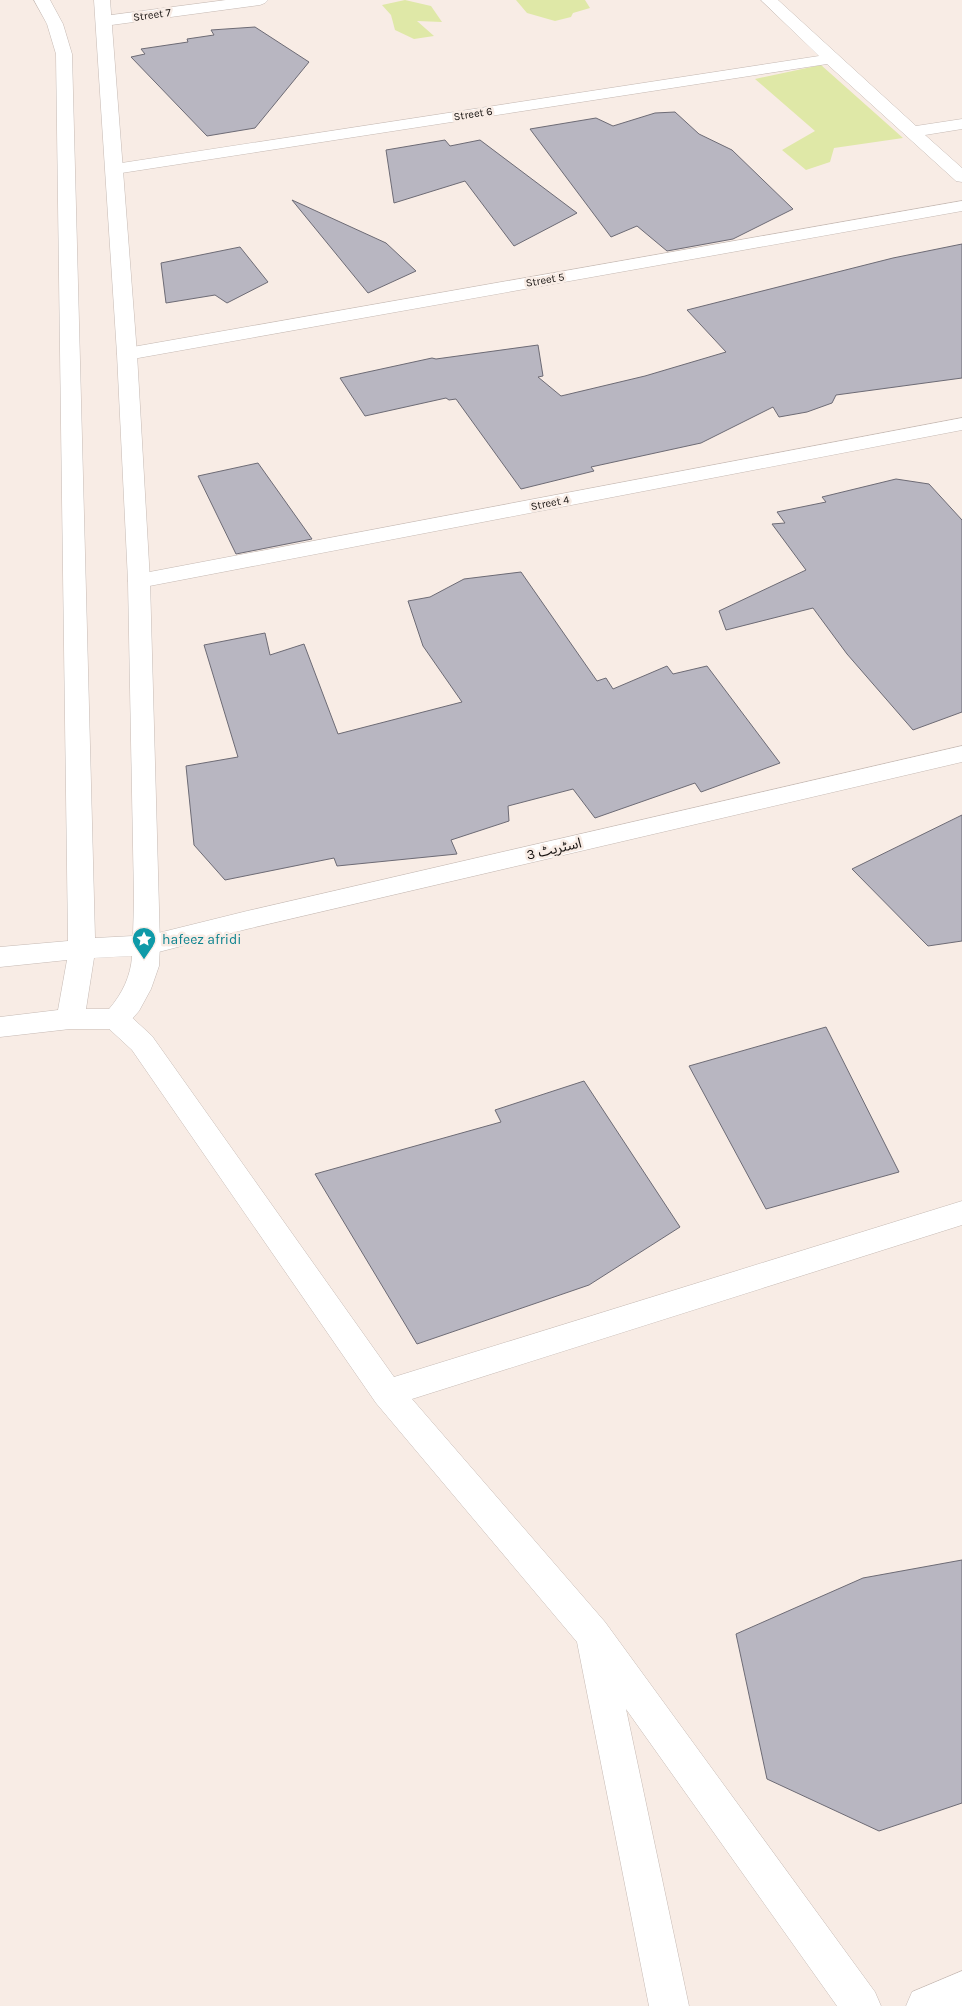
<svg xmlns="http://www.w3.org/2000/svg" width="962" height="2006" viewBox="0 0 962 2006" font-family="Karla,'Noto Sans Arabic',sans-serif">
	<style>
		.green { fill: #dfe8a7 }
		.building { fill: #b8b6c1; stroke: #6d6b75 }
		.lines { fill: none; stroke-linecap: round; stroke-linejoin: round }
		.minor-casing { stroke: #c6bab4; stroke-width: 1 }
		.major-casing { stroke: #c6bab4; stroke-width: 1 }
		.minor { fill: #fff; fill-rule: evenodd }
		.major { fill: #fff; fill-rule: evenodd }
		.labels { text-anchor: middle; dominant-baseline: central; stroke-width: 5; stroke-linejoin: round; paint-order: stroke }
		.far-street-label { font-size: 11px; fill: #181412; stroke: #f8ece5 }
		.street-label { font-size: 14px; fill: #181412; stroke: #f8ece5 }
		.culture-label { font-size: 14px; fill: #0d838f; stroke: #f8ece5; text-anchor: start }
	</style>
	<rect width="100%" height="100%" fill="#f8ece5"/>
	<g class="green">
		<path d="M405 0 431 6 442 22 417 21 434 36 414 39 395 30 391 15 382 5Z"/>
		<path d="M516 0H585L590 8 573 13 571 17 555 21 527 13Z"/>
		<path d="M821 65 903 138 834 148 830 162 806 170 782 150 815 131 755 79Z"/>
	</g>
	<g class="building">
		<path d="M255 27 309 62 255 128 207 136 131 57 145 54 141 49 188 42 187 39 214 35 211 30Z"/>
		<path d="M675 112 699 134 732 150 793 209 733 239 667 251 637 226 611 237 530 129 596 118 613 126 655 113Z"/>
		<path d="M445 140 450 146 480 140 577 213 514 246 465 181 394 203 386 150Z"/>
		<path d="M292 200 386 243 416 271 368 293Z"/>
		<path d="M962 244V378L836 395 832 403 807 412 779 417 773 407 701 443 591 467 594 471 521 489 456 399 449 400 446 398 365 416 340 378 432 358 436 359 538 345 543 376 538 377 561 396 645 376 726 352 687 310 893 258Z"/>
		<path d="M240 247 268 282 227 303 215 295 166 303 161 263Z"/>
		<path d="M258 463 312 539 236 554 198 476Z"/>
		<path d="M896 479 929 484 962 520V712L913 730 847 654 813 608 726 630 719 611 806 570 772 524 785 523 777 512 826 502 822 497Z"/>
		<path d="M521 572 597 681 606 678 613 689 667 666 673 674 707 666 780 763 701 792 695 783 595 818 573 789 508 806 509 821 451 840 457 854 337 866 334 858 225 880 194 845 186 766 238 757 204 645 265 633 270 655 304 644 338 734 462 702 423 646 408 601 430 597 464 579Z"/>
		<path d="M962 815V941L928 946 852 869Z"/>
		<path d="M826 1027 899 1172 766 1209 689 1066Z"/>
		<path d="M584 1081 680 1227 589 1285 417 1344 315 1174 501 1122 495 1110Z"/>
		<path d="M962 1560V1803L879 1831 767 1779 736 1634 863 1578Z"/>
	</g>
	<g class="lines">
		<g class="minor-casing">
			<g id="minor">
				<path d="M226 0H268L265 3 260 5 104 26 99 24 96 21 99 18 104 16Z"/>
				<path d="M761 0H778L916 126 962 119V129L925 135 962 168V182L956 181 827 64 115 174 109 173 106 169 109 165 115 164 819 56Z"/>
				<path d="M962 201V211L127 360 120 358 117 354 120 350 127 348Z"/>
				<path d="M962 418V430L139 588 131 586 128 581 131 576 139 574Z"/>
				<path d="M962 746V762L247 929 147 955 138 952 134 945 138 938 247 911Z"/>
				<path d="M116 1009 126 1012 152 1036 394 1377 962 1201V1225L412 1399 605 1622 875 1992 881 2006H837L626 1709 689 2006H649L577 1642 376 1403 132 1050 106 1026 102 1019 106 1012Z"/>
				<path d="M962 1971V2006H906L912 1992Z"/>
			</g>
		</g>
		<g class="major-casing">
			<path id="major" d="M34 0H50L63 24 72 54 95 938 133 936 134 899 128 581 117 354 94 0H110L137 354 150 581 160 945 159 966 151 989 139 1011 126 1026 116 1029H70L0 1037V1017L58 1010 67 960 0 967V947L68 941 56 54 47 24ZM132 956C131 976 122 994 109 1009H86L94 958Z"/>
		</g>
		<use href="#minor" class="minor"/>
		<use href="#major" class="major"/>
	</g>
	<defs>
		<g id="sight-pin" transform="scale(1.25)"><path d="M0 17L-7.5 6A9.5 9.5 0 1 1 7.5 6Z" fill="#0f9aa8" stroke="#f8ece5"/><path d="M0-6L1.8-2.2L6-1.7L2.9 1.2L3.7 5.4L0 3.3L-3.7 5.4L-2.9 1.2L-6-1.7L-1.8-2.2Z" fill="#fff"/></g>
	</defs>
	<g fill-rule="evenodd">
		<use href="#sight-pin" x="144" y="939"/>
	</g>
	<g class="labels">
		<g class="far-street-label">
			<text transform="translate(152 15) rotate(-8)">Street 7</text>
			<text transform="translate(473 114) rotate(-9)">Street 6</text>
			<text transform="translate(545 280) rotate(-10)">Street 5</text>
			<text transform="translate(550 503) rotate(-11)">Street 4</text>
		</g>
		<g class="street-label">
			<text transform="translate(554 849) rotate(-13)">اسٹریٹ 3</text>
		</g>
		<g class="culture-label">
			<text x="162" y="939">hafeez afridi</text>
		</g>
	</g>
</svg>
